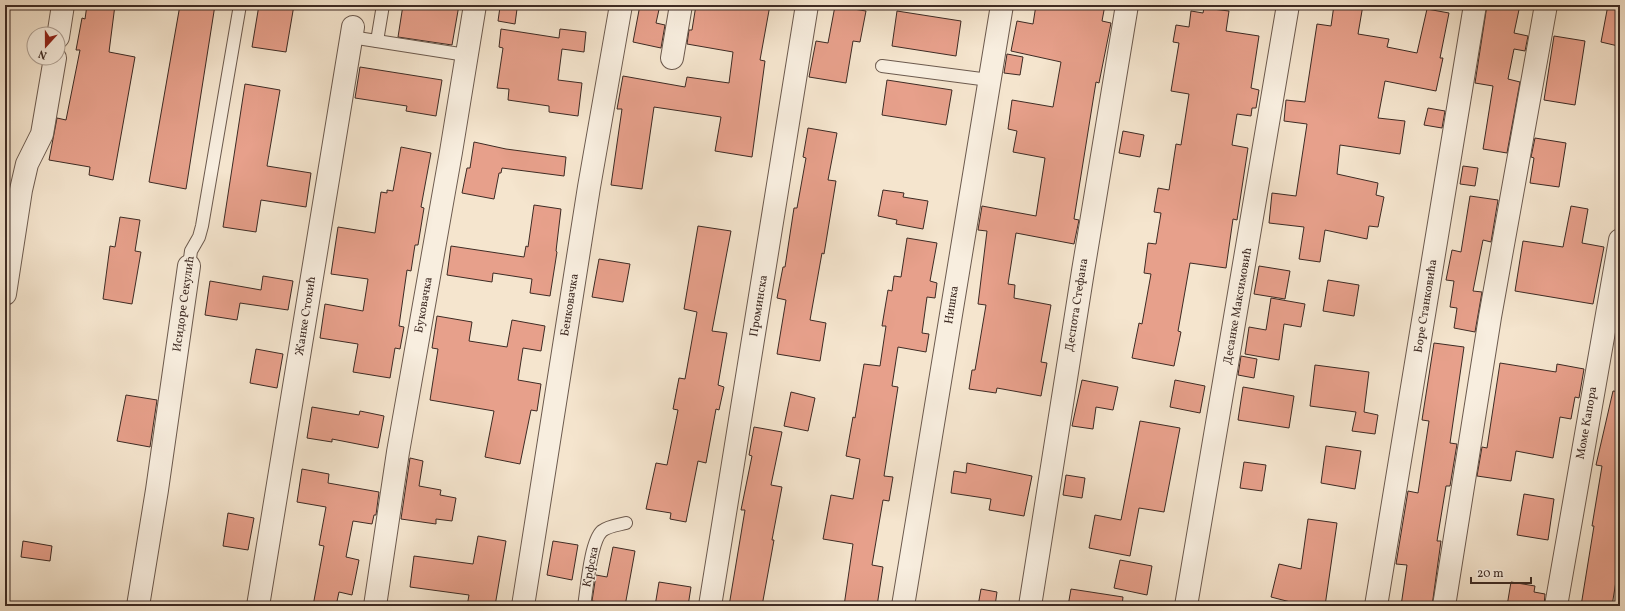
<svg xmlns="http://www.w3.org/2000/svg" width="1625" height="611" viewBox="0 0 1625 611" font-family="Vollkorn,serif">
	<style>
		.building { fill: #e7a08b; stroke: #3e2b24 }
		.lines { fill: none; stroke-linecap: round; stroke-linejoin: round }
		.service-casing { stroke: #6c5a4e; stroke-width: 14 }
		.minor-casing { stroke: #6c5a4e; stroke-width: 24 }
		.service { stroke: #f8eedf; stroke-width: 12 }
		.minor { stroke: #f8eedf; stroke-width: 22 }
		.labels { text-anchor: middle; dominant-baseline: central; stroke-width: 3; stroke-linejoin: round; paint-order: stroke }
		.street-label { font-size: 12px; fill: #3e2b24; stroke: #f8eedf }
	</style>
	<rect width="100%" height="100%" fill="#f5e5ce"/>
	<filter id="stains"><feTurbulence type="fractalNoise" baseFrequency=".005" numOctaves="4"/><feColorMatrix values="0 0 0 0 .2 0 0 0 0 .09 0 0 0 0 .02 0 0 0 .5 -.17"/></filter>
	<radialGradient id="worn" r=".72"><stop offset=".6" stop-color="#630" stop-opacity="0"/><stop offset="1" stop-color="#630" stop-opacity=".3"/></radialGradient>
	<g class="building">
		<path d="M87 5H115L109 52 135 57 113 180 89 175 90 167 49 160 57 118 66 120 80 50H76L82 18 85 19Z"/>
		<path d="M180 5H215L186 189 149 182Z"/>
		<path d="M259 5H294L286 52 252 47Z"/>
		<path d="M403 5H459L452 45 398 37Z"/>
		<path d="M640 5H660L656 23 665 25 661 48 633 42Z"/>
		<path d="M696 5H770L760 60 765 61 752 157 715 151 721 117 654 107 642 189 611 185 622 109H617L623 76 685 87 687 77 729 83 733 52 687 44 689 30H692Z"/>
		<path d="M1036 5H1105L1102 21 1111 23 1099 83 1096 82 1074 219 1079 220 1074 244 1016 233 1008 284 1015 285 1014 298 1051 305 1041 362 1047 363 1041 396 997 388 996 393 969 389 972 370H975L986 305 978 304 987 231 978 230 982 206 1036 216 1045 158 1013 152 1017 131 1008 129 1012 100 1053 107 1061 62 1011 51 1017 21 1033 24Z"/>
		<path d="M1334 5H1363L1358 34 1389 39 1387 47 1417 53 1427 9 1449 13 1440 58H1443L1436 91 1385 81 1378 118 1405 121 1400 154 1340 145 1337 174 1378 183 1376 195 1384 197 1378 227 1369 226 1367 239 1325 230 1320 262 1299 259 1304 227 1269 223 1272 193 1296 196 1307 124 1284 121 1286 100 1305 102 1317 24 1331 26Z"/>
		<path d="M1487 5H1520L1514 33 1528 36 1525 51 1514 49 1508 79 1520 82 1507 153 1483 149 1493 86 1475 83Z"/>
		<path d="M1608 5H1620L1618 46 1601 42Z"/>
		<path d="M835 6 866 11 860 42 853 41 846 83 809 77 816 41 828 43Z"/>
		<path d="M500 7 517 9 515 24 498 21Z"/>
		<path d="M1204 8 1229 11 1226 31 1259 36 1251 88 1259 90 1256 108H1252L1251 116 1237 114 1232 145 1248 148 1237 220 1233 219 1226 268 1190 263 1178 331 1181 332 1174 366 1132 358 1139 323 1142 324 1151 274 1144 273 1148 243 1156 244 1161 213 1154 212 1158 188 1169 190 1176 144 1181 145 1189 94 1171 91 1179 43 1173 42 1176 25 1189 27 1191 11 1203 13Z"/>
		<path d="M897 11 961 21 956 56 892 46Z"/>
		<path d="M501 29 559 38 560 29 586 32 584 52 562 49 558 80 582 83 578 116 549 112V106L508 100 509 89 497 88 503 48 499 47Z"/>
		<path d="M1554 36 1585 41 1575 105 1544 100Z"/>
		<path d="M1007 54 1023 57 1020 75 1004 73Z"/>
		<path d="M360 67 442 80 436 116 406 111 407 106 355 98Z"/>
		<path d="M887 80 952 90 946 125 882 115Z"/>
		<path d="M245 84 280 90 267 166 311 173 306 207 261 200 256 232 223 227Z"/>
		<path d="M1428 108 1445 111 1442 128 1424 125Z"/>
		<path d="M808 128 837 133 828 180 836 181 824 254 822 253 810 320 826 323 820 361 777 354 786 300 777 298 783 267H785L794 208H797L806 158 803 157Z"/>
		<path d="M1123 131 1144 135 1140 157 1119 153Z"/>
		<path d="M1535 138 1566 143 1559 187 1530 183 1534 158 1531 157Z"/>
		<path d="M474 142 506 149 566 157 564 176 502 168 501 173H499L494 199 462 193 467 168H470Z"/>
		<path d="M401 147 431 153 421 207 424 208 418 245H415L411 271 407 270 399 326 404 327 400 349 395 348 390 378 353 372 358 344 320 338 325 304 363 311 368 279 331 274 338 227 375 233 381 192 387 193V190L393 191Z"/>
		<path d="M1463 166 1478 168 1475 186 1460 184Z"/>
		<path d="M883 190 904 193 903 197 928 201 923 229 896 224 897 220 878 216Z"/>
		<path d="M1470 196 1498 200 1491 242 1483 240 1473 291 1482 292 1475 332 1454 328 1457 308 1450 307 1454 281 1446 280 1452 250 1461 252Z"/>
		<path d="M534 205 561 209 556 251 557 252 550 296 530 293 532 279 493 273 492 282 447 275 451 246 524 257 526 246 528 247Z"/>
		<path d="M1571 206 1588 209 1582 243 1604 247 1593 304 1515 291 1523 241 1563 247Z"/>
		<path d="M120 217 140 220 135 251 141 252 132 304 103 299 110 246 115 247Z"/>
		<path d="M698 226 731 231 712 331 727 333 718 385 724 387 719 410 716 409 706 463 698 461 686 522 670 519 671 513 646 509 656 463 667 465 678 410 673 409 679 378 685 379 697 312 684 309Z"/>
		<path d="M907 238 937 243 930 281 937 283 935 298 927 297 922 333 929 334 926 352 898 347 892 386 898 387 884 476 893 477 889 501 883 500 872 565 883 567 877 606H844L853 544 823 539 831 495 853 499 860 459 846 456 853 417 855 418 864 364 880 366 886 326H882L888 290 892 291 894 276 901 277Z"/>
		<path d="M599 259 630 264 623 302 592 297Z"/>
		<path d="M1259 266 1290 271 1285 299 1254 294Z"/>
		<path d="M263 276 293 281 288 310 240 303 237 320 205 315 210 281 261 290Z"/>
		<path d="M1328 280 1359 285 1354 316 1323 311Z"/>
		<path d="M1271 298 1305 304 1301 327 1284 324 1279 360 1245 354 1249 327 1266 330Z"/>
		<path d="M437 316 472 322 469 341 507 347 512 320 545 326 541 351 523 348 518 380 541 384 537 411 531 410 520 464 485 457 494 411 430 400 438 349 432 348Z"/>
		<path d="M1434 343 1464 347 1450 443 1457 444 1450 486H1446L1437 541H1441L1432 606H1401L1407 565 1396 564 1408 491 1418 493 1429 421 1422 420Z"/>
		<path d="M256 349 283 354 277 388 250 383Z"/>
		<path d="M1241 356 1257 359 1254 378 1238 375Z"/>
		<path d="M1500 363 1556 372 1557 364 1584 369 1579 398 1575 397 1571 419 1560 417 1553 458 1516 451 1511 481 1477 476 1482 447 1487 448Z"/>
		<path d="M1315 365 1369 372 1364 412 1378 415 1375 434 1352 431 1356 412 1310 406Z"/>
		<path d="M1082 380 1118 387 1113 410 1096 407 1093 429 1072 426Z"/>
		<path d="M1175 380 1205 386 1200 413 1170 407Z"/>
		<path d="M1243 387 1294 396 1289 428 1238 420Z"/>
		<path d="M1613 391 1620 392V556L1612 606H1581L1594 526H1592L1602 466 1596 465Z"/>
		<path d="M791 392 815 398 808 431 784 426Z"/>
		<path d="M126 395 157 400 150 447 117 441Z"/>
		<path d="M312 407 359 415 360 411 384 416 378 448 332 439V442L307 438Z"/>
		<path d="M1140 421 1180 428 1164 512 1139 508 1130 556 1089 548 1095 515 1121 520Z"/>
		<path d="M754 427 782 432 771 485 782 487 772 540H774L762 606H729L745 510H741L752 456 749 455Z"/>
		<path d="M1326 446 1361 451 1355 489 1321 483Z"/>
		<path d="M410 458 423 461 419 486 441 490 440 495 456 498 452 521 436 519V524L401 519Z"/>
		<path d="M1244 462 1266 465 1262 491 1240 488Z"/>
		<path d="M967 463 1032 476 1024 516 989 510 991 499 951 493 954 471 966 473Z"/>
		<path d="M302 469 329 474 328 483 379 492 376 515H374L372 524 353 521 346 557 359 560 352 595 339 592 336 606H313L324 546 319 545 326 507 297 502Z"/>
		<path d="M1066 475 1085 478 1082 498 1063 495Z"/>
		<path d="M1524 494 1554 499 1548 540 1517 535Z"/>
		<path d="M228 513 254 518 248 550 223 546Z"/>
		<path d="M1308 519 1337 523 1325 606H1306L1271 597 1279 564 1301 569Z"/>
		<path d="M478 536 506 541 495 606H467L469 595 410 587 414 556 473 564Z"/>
		<path d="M23 541 52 546 50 561 21 557Z"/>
		<path d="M553 541 578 545 572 580 547 575Z"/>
		<path d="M613 547 635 551 625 606 592 601 596 575 607 577Z"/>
		<path d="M1120 560 1152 566 1147 595 1114 588Z"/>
		<path d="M659 582 691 587 688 606H655Z"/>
		<path d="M1511 582 1535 586 1534 592 1545 594 1544 606H1507Z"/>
		<path d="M981 589 997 592 995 606H978Z"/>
		<path d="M1071 589 1123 597 1122 606H1068Z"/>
	</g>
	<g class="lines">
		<g class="service-casing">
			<g id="service">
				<path d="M351 37 466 55"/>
				<path d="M377 41 383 5"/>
				<path d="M882 66 989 80"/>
				<path d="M189 266 191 251 199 237 202 226 240 5"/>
				<path d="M584 606C587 589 590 542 602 531 608 526 618 525 626 523"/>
			</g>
		</g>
		<g class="minor-casing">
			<g id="minor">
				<path d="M58 37 63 5"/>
				<path d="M672 58 681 5"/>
				<path d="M5 294 21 190 27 164 42 134 55 58"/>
				<path d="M138 606 157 490 189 266"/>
				<path d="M258 606 353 27"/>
				<path d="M375 606 398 452 451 152 475 5"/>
				<path d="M523 606 589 187 621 5"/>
				<path d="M710 606 807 5"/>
				<path d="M903 606 1002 5"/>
				<path d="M1030 606 1083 271 1127 5"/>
				<path d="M1186 606 1288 5"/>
				<path d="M1376 606 1475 5"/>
				<path d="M1444 606 1490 317 1546 5"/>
				<path d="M1556 606 1620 240"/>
			</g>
		</g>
		<use href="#service" class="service"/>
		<use href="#minor" class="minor"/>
	</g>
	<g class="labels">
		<g class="street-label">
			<text transform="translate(184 304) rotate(-82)">Исидоре Секулић</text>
			<text transform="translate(424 305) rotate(-80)">Буковачка</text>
			<text transform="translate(570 305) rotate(-81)">Бенковачка</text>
			<text transform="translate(952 305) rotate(-81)">Нишка</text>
			<text transform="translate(1077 305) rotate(-81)">Деспота Стефана</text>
			<text transform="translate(759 306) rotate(-81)">Проминска</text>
			<text transform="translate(1238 306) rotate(-80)">Десанке Максимовић</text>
			<text transform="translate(1426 306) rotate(-81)">Боре Станковића</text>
			<text transform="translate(306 316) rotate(-81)">Жанке Стокић</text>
			<text transform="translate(1587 423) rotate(-80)">Моме Капора</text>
			<text transform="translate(591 567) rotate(-79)">Крфска</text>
		</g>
	</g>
	<rect width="1625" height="611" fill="none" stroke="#f5e5ce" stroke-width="20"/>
	<rect x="6" y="6" width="1613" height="599" fill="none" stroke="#3e2b24" stroke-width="2"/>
	<rect x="10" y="10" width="1605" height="591" fill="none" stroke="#3e2b24"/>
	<g transform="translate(46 46) rotate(201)"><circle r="19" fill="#f8eedf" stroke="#aea094"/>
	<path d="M0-3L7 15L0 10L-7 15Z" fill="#8f2418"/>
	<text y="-6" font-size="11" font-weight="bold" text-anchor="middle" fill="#3e2b24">N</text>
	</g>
	<path d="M1471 577v6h60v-6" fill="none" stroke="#3e2b24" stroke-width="2"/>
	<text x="1477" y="577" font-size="12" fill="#3e2b24" stroke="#f8eedf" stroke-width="3" paint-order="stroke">20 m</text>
	<rect width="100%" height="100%" filter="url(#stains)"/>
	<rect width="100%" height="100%" fill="url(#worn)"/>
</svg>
